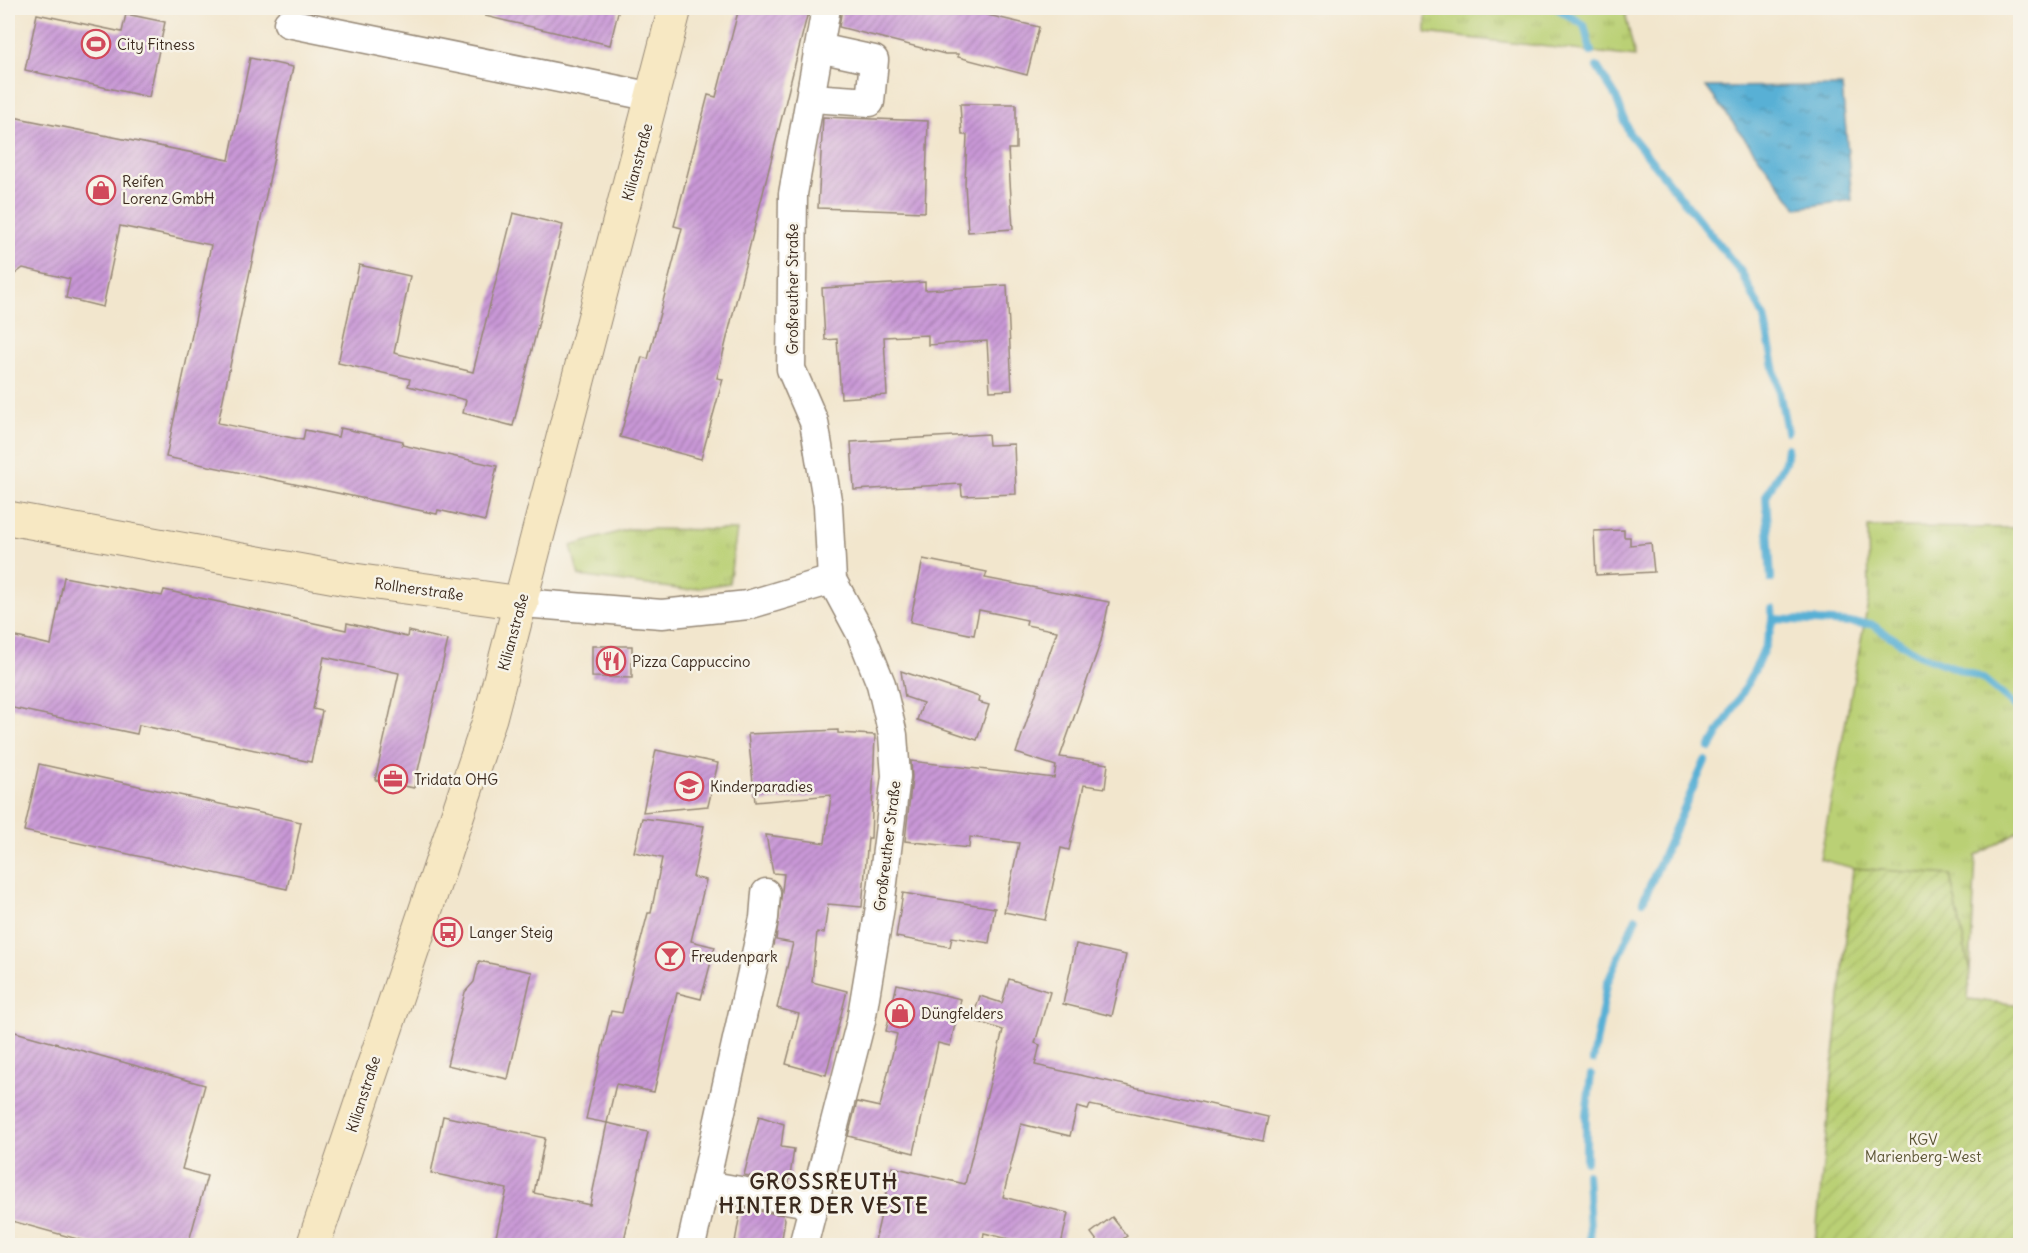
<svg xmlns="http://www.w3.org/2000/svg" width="2028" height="1253" viewBox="0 0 2028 1253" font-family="Delius,sans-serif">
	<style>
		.grass { fill: url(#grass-tufts); stroke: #7a7d49; stroke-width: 1.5 }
		.garden { fill: url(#garden-furrows); stroke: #7a7d49; stroke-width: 1.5 }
		.water { fill: url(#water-ripples); stroke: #4a6d7a; stroke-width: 1.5 }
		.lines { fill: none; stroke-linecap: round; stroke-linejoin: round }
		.stream { stroke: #58b0d5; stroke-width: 8 }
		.building { fill: url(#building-hatch) }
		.street-casing { stroke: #968876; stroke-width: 31 }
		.secondary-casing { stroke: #968876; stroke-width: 35 }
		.street { stroke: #fff; stroke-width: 28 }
		.secondary { stroke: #f7e8c3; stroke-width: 33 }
		.labels { text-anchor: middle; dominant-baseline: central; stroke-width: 5; stroke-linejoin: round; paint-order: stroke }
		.poi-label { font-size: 15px; fill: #3b2a1e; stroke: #f7f3e8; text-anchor: start }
		.street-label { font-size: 15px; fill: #3b2a1e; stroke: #f7f3e8 }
		.park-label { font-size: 15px; fill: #5b5434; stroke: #f7f3e8 }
		.district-label { font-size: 21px; font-weight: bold; letter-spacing: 1.5px; fill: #3b2a1e; stroke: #f7f3e8 }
	</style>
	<defs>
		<pattern id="grass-tufts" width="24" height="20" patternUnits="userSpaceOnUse" patternTransform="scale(1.5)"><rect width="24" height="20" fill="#bad074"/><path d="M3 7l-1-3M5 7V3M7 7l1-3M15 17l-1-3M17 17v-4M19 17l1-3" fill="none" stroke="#a1b364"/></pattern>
		<pattern id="garden-furrows" width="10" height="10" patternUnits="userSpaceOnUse" patternTransform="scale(1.5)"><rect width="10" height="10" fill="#bad074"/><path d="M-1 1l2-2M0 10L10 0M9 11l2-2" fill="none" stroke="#a1b364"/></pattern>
		<pattern id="water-ripples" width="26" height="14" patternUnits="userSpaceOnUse" patternTransform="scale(1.5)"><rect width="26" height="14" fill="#58b0d5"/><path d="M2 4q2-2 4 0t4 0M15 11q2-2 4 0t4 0" fill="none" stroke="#4a8fac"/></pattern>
		<pattern id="building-hatch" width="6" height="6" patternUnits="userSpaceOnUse" patternTransform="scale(1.5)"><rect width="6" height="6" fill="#c998d7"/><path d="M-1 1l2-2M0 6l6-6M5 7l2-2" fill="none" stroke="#a47cae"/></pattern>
	</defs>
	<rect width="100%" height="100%" fill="#f7f3e8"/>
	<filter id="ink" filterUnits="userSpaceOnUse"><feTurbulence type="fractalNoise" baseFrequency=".0167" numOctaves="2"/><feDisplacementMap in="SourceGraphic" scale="12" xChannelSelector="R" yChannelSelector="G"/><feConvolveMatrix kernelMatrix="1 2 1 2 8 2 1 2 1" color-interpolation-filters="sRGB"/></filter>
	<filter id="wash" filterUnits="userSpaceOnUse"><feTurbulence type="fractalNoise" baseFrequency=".008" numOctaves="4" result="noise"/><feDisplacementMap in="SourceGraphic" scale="24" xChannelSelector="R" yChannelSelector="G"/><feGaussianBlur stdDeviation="1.35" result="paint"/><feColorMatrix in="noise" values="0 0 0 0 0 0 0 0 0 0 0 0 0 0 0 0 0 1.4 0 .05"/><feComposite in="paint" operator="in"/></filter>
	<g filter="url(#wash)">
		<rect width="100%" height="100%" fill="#f2e6cd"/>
		<g class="grass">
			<path d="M1426 8H1624L1635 57 1426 33Z"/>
			<path d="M1868 527 2020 528V830L1976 856 1970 972 1950 876 1853 868 1820 859 1869 598Z"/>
			<path d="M629 529 737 530 729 583 686 590 579 576 571 546Z"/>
		</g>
		<path class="garden" d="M1853 868 1950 875 1970 972 1968 999 2020 1005V1245H1815Z"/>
		<path class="water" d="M1842 86 1852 200 1797 208 1706 87Z"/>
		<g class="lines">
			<g class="stream">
				<path d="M1557 8 1584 25 1591 52"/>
				<path d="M1597 67 1616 97 1629 133 1742 273 1764 317 1787 431"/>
				<path d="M1771 579 1766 496 1785 462 1787 448"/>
				<path d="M1773 619 1871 624 1918 654 1982 678 2020 710"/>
				<path d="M1710 748C1728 716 1777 643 1772 609"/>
				<path d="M1643 901 1705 761"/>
				<path d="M1593 1060 1607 984 1636 918"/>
				<path d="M1586 1161V1116L1591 1075"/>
				<path d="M1587 1174 1591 1246"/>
			</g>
		</g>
		<g id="blocks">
			<g class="building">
				<path d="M486 8H619L610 45 485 16Z"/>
				<path d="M739 8H809L717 378 723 379 701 459 620 437 642 357 648 359 682 228 674 226 708 95 716 97Z"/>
				<path d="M842 8H958L1039 27 1027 75 958 57V54H945L839 27Z"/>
				<path d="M37 14 122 32 126 14 165 22 149 97 25 70Z"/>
				<path d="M250 58 293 67 218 423 303 440 305 430 338 437 340 428 403 441 402 445 497 466 485 521 438 510 437 514 166 457 211 245 120 226 103 307 66 298 70 279 23 268 8 279V116L229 160Z"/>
				<path d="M960 104H1016V149H1008L1013 229 968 232 965 184 967 135H962Z"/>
				<path d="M823 117 928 121 925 212 818 208Z"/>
				<path d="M513 213 563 225 513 426 463 413 466 400 408 386 410 379 338 363 359 265 410 276 394 353 473 372Z"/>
				<path d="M925 282V290L1007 285 1012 390 990 391 987 341 928 345V335L884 337 887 395 841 398 837 339 825 340 822 288Z"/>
				<path d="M988 434 989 445 1014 444 1016 494 962 496 961 484 854 490 851 442Z"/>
				<path d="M1624 530V537H1630V545L1651 543 1654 572 1596 575 1594 531Z"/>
				<path d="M923 559 987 572 985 578 1109 602 1101 641 1060 757 1108 764 1105 788 1084 785 1069 850 1061 848 1045 920 1004 912 1019 843 970 837 969 848 905 841 912 778 911 761 1054 778 1056 766 1016 753 1057 631 1026 625 1027 620 979 610 974 635 910 622Z"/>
				<path d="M64 577 162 596 164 590 346 630 347 623 407 637 408 631 448 640 414 788 375 780 399 673 324 657 313 709 322 711 311 762 139 725 137 734 8 707V635L51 645Z"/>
				<path d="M592 646H632V678L592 677Z"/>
				<path d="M901 671 979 697 978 702 989 705 977 740 917 720 923 703 905 697Z"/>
				<path d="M838 730V733L875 735 871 838H868L862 907 828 904 824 933 817 932 812 982 847 991 826 1075 786 1064 799 1014 777 1008 793 943 776 940 784 874 773 873 766 835 825 843 831 795 755 802 748 734Z"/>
				<path d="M656 750 718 763 708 806 643 812Z"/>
				<path d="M39 764 301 822 287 889 24 831Z"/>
				<path d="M642 818 704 826 693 877 706 880 691 941 715 947 701 999 677 993 654 1092 616 1084 607 1123 586 1119 611 1011 622 1013 648 913H651L662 858 634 852Z"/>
				<path d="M903 893 995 908 989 943 952 937 950 947 896 937Z"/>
				<path d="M1076 944 1126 955 1112 1016 1063 1004Z"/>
				<path d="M479 961 532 972 508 1079 447 1065 465 992 474 982Z"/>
				<path d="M1009 979 1050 992 1035 1043 1040 1045 1035 1065 1268 1117 1263 1141 1090 1105 1088 1110 1077 1107 1070 1136 1021 1124 1003 1197 1068 1213 1061 1245H1033L984 1233 982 1245H874L892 1167 965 1184 1003 1030 972 1020 980 996 1002 1003Z"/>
				<path d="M897 984 961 999 950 1046 938 1043 914 1153 848 1136 857 1102 880 1107 897 1034 886 1031Z"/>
				<path d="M8 1030 205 1085 182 1169 207 1176 188 1245H99L8 1220Z"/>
				<path d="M443 1116 545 1138 534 1193 590 1205 607 1123 648 1132 623 1245H494L507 1189 431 1173Z"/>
				<path d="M759 1116 784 1124 781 1147 794 1149 789 1183 744 1175Z"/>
				<path d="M741 1208 783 1215 785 1219 781 1245 735 1242Z"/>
				<path d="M1112 1217 1127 1236 1114 1245H1100L1091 1233Z"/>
			</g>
		</g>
	</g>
	<g filter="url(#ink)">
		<use href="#blocks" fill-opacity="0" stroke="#968876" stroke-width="1.5"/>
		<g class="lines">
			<g class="street-casing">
				<g id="street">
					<path d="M288 23 653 97"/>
					<path d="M812 98 870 102 874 60 819 48"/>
					<path d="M522 603 662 614 748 605 832 580"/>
					<path d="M706 1185 814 1204"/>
					<path d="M691 1246 764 918 766 893"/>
					<path d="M803 1246 861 1021 880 907 896 776 893 735 881 684 861 634 832 580 828 506 814 422 791 369 793 194 826 8"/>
				</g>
			</g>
			<g class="secondary-casing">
				<g id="secondary">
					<path d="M8 518 347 579 522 603"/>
					<path d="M313 1246 490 718 675 8"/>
				</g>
			</g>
			<use href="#street" class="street"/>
			<use href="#secondary" class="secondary"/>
		</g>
	</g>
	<defs>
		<g id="stadium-ring" transform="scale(1.5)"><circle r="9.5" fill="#f7f3e8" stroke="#d1495b" stroke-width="1.5"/><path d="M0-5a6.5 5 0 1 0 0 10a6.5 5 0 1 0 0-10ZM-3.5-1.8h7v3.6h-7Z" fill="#d1495b"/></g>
		<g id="shop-ring" transform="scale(1.5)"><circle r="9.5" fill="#f7f3e8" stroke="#d1495b" stroke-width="1.5"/><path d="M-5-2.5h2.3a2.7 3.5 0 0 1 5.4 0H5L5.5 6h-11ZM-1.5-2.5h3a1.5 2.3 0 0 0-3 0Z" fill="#d1495b"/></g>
		<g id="restaurant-ring" transform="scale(1.5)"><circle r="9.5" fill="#f7f3e8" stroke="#d1495b" stroke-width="1.5"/><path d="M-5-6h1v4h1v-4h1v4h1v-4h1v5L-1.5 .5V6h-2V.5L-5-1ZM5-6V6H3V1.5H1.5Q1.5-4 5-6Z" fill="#d1495b"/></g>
		<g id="office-ring" transform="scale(1.5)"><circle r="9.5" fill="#f7f3e8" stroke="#d1495b" stroke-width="1.5"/><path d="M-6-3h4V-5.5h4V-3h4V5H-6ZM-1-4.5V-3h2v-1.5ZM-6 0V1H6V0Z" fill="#d1495b"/></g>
		<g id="school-ring" transform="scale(1.5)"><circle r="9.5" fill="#f7f3e8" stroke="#d1495b" stroke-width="1.5"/><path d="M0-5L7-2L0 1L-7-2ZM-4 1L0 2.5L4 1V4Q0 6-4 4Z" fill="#d1495b"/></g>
		<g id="bus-ring" transform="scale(1.5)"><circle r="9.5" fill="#f7f3e8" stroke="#d1495b" stroke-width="1.5"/><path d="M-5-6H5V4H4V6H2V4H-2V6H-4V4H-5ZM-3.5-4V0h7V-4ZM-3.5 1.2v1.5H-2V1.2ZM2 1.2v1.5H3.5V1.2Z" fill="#d1495b"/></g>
		<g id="bar-ring" transform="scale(1.5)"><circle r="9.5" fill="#f7f3e8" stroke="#d1495b" stroke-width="1.5"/><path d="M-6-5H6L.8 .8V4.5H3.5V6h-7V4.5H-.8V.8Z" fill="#d1495b"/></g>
	</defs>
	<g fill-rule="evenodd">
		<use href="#stadium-ring" x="96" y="44"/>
		<use href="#shop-ring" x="101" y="190"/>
		<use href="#restaurant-ring" x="611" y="661"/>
		<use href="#office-ring" x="393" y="779"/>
		<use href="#school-ring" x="689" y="786"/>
		<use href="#bus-ring" x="448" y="932"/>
		<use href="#bar-ring" x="670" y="956"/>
		<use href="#shop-ring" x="900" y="1013"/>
	</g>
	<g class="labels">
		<g class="poi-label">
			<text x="117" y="44">City Fitness</text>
			<text x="122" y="181">Reifen<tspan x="122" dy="17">Lorenz GmbH</tspan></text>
			<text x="632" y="661">Pizza Cappuccino</text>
			<text x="414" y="779">Tridata OHG</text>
			<text x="710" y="786">Kinderparadies</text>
			<text x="469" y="932">Langer Steig</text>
			<text x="691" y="956">Freudenpark</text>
			<text x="921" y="1013">Düngfelders</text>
		</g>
		<g class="street-label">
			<text transform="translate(637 162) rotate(-75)">Kilianstraße</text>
			<text transform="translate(792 289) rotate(-90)">Großreuther Straße</text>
			<text transform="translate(419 589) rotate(8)">Rollnerstraße</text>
			<text transform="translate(513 632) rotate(-75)">Kilianstraße</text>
			<text transform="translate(887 846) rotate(-83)">Großreuther Straße</text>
			<text transform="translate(363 1094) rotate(-72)">Kilianstraße</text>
		</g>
		<g class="park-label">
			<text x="1923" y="1139">KGV<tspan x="1923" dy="17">Marienberg-West</tspan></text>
		</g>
		<g class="district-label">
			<text x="824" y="1181">GROSSREUTH<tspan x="824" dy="24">HINTER DER VESTE</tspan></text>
		</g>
	</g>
	<rect width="2028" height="1253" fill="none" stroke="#f7f3e8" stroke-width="30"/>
</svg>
